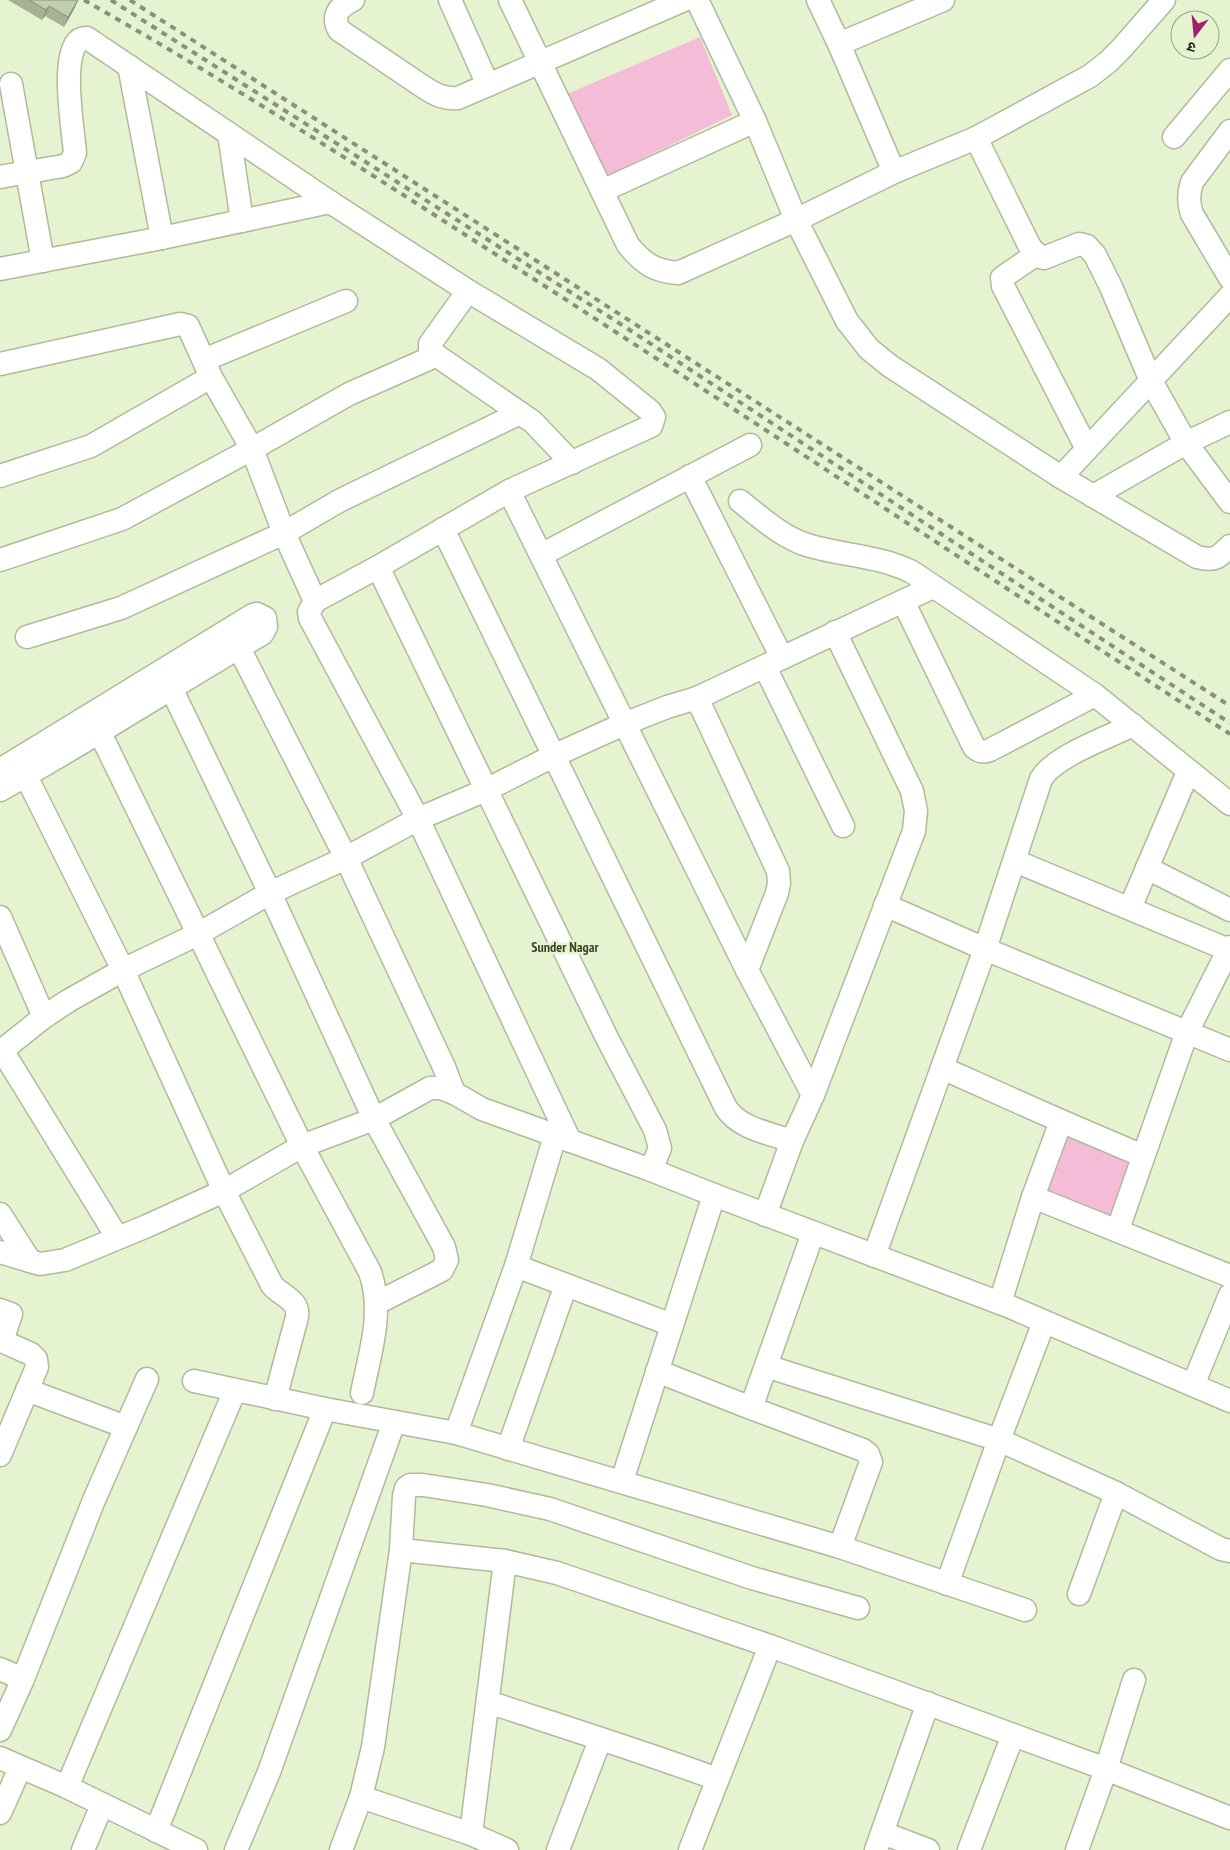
<svg xmlns="http://www.w3.org/2000/svg" width="1230" height="1850" viewBox="0 0 1230 1850" font-family="'PT Sans Narrow','Noto Sans Devanagari',sans-serif">
	<style>
		.green { fill: #f5bcd7 }
		.lines { fill: none; stroke-linecap: round; stroke-linejoin: round }
		.minor-casing { stroke: #afbb9b; stroke-width: 25 }
		.minor { stroke: #fff; stroke-width: 22 }
		.rail { stroke: #89917a; stroke-width: 4; stroke-dasharray: 6 6; stroke-linecap: butt }
		.wall { fill: #a6b195 }
		.shaded-wall { fill: #879079 }
		.building { fill: #c1cead; stroke: #879079 }
		.labels { text-anchor: middle; dominant-baseline: central; stroke-width: 5; stroke-linejoin: round; paint-order: stroke }
		.neighbourhood-label { font-size: 14px; font-weight: bold; fill: #3a4328; stroke: #e6f3d1 }
	</style>
	<rect width="100%" height="100%" fill="#e6f3d1"/>
	<g class="green">
		<path d="M700 37 732 115 605 177 567 94Z"/>
		<path d="M1061 1128 1136 1159 1109 1223 1038 1194Z"/>
	</g>
	<g class="lines">
		<g class="minor-casing">
			<g id="minor">
				<path d="M353 0C340 6 331 15 339 30L425 88C436 95 444 99 458 98L684 0"/>
				<path d="M450 0 488 85"/>
				<path d="M510 0 628 245C644 264 654 271 678 273L796 220 894 172 976 138 1090 76 1108 62 1121 49 1164 0"/>
				<path d="M697 0 755 121 796 220 847 321 869 349 890 366 1061 477 1197 557C1214 561 1217 559 1230 546"/>
				<path d="M818 0 839 44 894 172"/>
				<path d="M839 44 943 0"/>
				<path d="M129 66 162 238"/>
				<path d="M11 84 43 261"/>
				<path d="M1230 131 1192 182C1188 194 1188 203 1192 214L1230 278"/>
				<path d="M229 134 242 221"/>
				<path d="M1174 137 1230 70"/>
				<path d="M976 138 1029 245C1033 251 1037 257 1044 258L1079 244 1087 246 1095 255 1111 287 1151 381 1186 443 1230 502"/>
				<path d="M0 177 63 166 71 162 75 153C74 134 56 37 87 38L330 202 468 291 598 369 650 411 654 417 651 426 509 491 378 567 315 601 309 612 310 618 418 819 570 1141"/>
				<path d="M602 191 755 121"/>
				<path d="M1037 254 1006 275 1002 278 1003 286 1087 449"/>
				<path d="M0 269 162 238 330 202"/>
				<path d="M468 291 430 344V351L533 422 572 463"/>
				<path d="M204 360 346 301"/>
				<path d="M0 364 180 324 188 326 211 377 252 449 284 533 315 601"/>
				<path d="M0 476 91 446 211 377"/>
				<path d="M690 476 782 658"/>
				<path d="M1061 477 1230 296"/>
				<path d="M509 491 747 970 813 1095"/>
				<path d="M1093 496 1186 443 1230 422"/>
				<path d="M740 501C760 517 782 537 807 545 843 556 877 555 912 572L1095 695 1230 804"/>
				<path d="M443 529 726 1108C740 1129 769 1133 792 1141"/>
				<path d="M541 555 750 445"/>
				<path d="M0 560 122 519 252 449 349 394 435 356"/>
				<path d="M378 567 607 1038 655 1130 660 1148 651 1170"/>
				<path d="M903 601 974 747C979 752 983 753 990 750L1095 695"/>
				<path d="M27 637 121 608 284 533 339 501 520 413"/>
				<path d="M239 648 346 858 444 1067 454 1093"/>
				<path d="M765 667 843 826"/>
				<path d="M171 688 270 893 374 1119 444 1247 447 1260 442 1270 377 1303"/>
				<path d="M697 698 778 871 779 883 777 893 747 970"/>
				<path d="M100 733 302 1146 370 1272C384 1313 370 1352 362 1393"/>
				<path d="M0 770 253 615 257 614 265 618 266 627 262 634C174 685 89 741 0 790"/>
				<path d="M26 776 123 970 224 1191 272 1285C281 1296 300 1300 297 1317L275 1399"/>
				<path d="M1015 861 1229 950"/>
				<path d="M1147 868 1230 910"/>
				<path d="M885 905 985 949 1230 1050"/>
				<path d="M1130 908 1188 772"/>
				<path d="M0 917 44 1017"/>
				<path d="M2 1050 117 1237"/>
				<path d="M0 1052 44 1017 68 1001 123 970 198 934 270 893 346 858 418 819 486 790 553 756 624 724 667 707 697 698 933 587"/>
				<path d="M942 1068 1061 1121 1143 1156"/>
				<path d="M1033 1197 1230 1276"/>
				<path d="M0 1214 30 1261"/>
				<path d="M765 1215 792 1141 813 1095 914 831 916 811 912 791 835 632"/>
				<path d="M1118 1229 1187 1032 1230 947"/>
				<path d="M0 1252 40 1264 65 1260 147 1226 224 1191 302 1146 374 1119 430 1088H441L454 1093 482 1109 651 1170 714 1195 1008 1306 1230 1401"/>
				<path d="M874 1256 985 949 1041 779C1054 756 1109 737 1133 725"/>
				<path d="M516 1266 672 1325"/>
				<path d="M1000 1303 1033 1197 1061 1121"/>
				<path d="M0 1310 11 1314 2 1341 31 1354 36 1359 37 1367 0 1455"/>
				<path d="M766 1366 999 1440 1116 1493 1221 1549 1230 1551"/>
				<path d="M657 1371 751 1408 863 1450 868 1454 871 1462 840 1547"/>
				<path d="M194 1381 325 1409 456 1433 840 1547 1025 1610"/>
				<path d="M1193 1385 1230 1295"/>
				<path d="M27 1390 126 1427"/>
				<path d="M751 1408 813 1233"/>
				<path d="M456 1433 516 1266 555 1136"/>
				<path d="M508 1449 566 1285"/>
				<path d="M622 1481 714 1195"/>
				<path d="M401 1550 404 1496 406 1488 410 1485H423L487 1495 550 1509 752 1578 858 1608"/>
				<path d="M947 1584 999 1440 1044 1322"/>
				<path d="M1079 1594 1116 1493"/>
				<path d="M0 1669 23 1679"/>
				<path d="M488 1702C564 1727 641 1751 717 1779"/>
				<path d="M0 1730 23 1679 94 1500 147 1379"/>
				<path d="M0 1758 67 1787 196 1850"/>
				<path d="M67 1787 235 1390"/>
				<path d="M361 1797 373 1747 401 1550 505 1561"/>
				<path d="M0 1813 20 1768"/>
				<path d="M156 1831 325 1409"/>
				<path d="M883 1833 928 1850"/>
				<path d="M471 1834 507 1850"/>
				<path d="M83 1850 102 1805"/>
				<path d="M236 1850 269 1772 394 1422"/>
				<path d="M341 1850 361 1797 471 1834 505 1561 557 1573 770 1646 1106 1769 1230 1818"/>
				<path d="M558 1850 600 1740"/>
				<path d="M690 1850 770 1646"/>
				<path d="M876 1850 928 1703"/>
				<path d="M969 1850 1013 1735"/>
				<path d="M1077 1850 1106 1769 1134 1680"/>
			</g>
		</g>
		<use href="#minor" class="minor"/>
		<g class="rail">
			<path d="M84 0C239 88 388 185 537 281 769 431 998 584 1230 734"/>
			<path d="M111 0 622 325 1230 723"/>
			<path d="M130 0 1230 706"/>
		</g>
	</g>
	<path class="wall" d="M8 0H78L74 9 64 27 45 16 42 20Z"/>
	<g class="shaded-wall">
		<path d="M78 0 74 9 64 27 68 17Z"/>
		<path d="M49 6 45 16 42 20 46 10Z"/>
	</g>
	<path class="building" d="M29 0H78L68 17 49 6 46 10Z"/>
	<g class="labels">
		<g class="neighbourhood-label">
			<text x="565" y="947">Sunder Nagar</text>
		</g>
	</g>
	<g transform="translate(1195 35) rotate(196)"><circle r="24" fill="#e6f3d1" stroke="#97a187"/>
	<path d="M0-4L9 19L0 12L-9 19Z" fill="#a11f6f"/>
	<text y="-8" font-size="14" font-weight="bold" text-anchor="middle" fill="#212519">उ</text>
	</g>
</svg>
